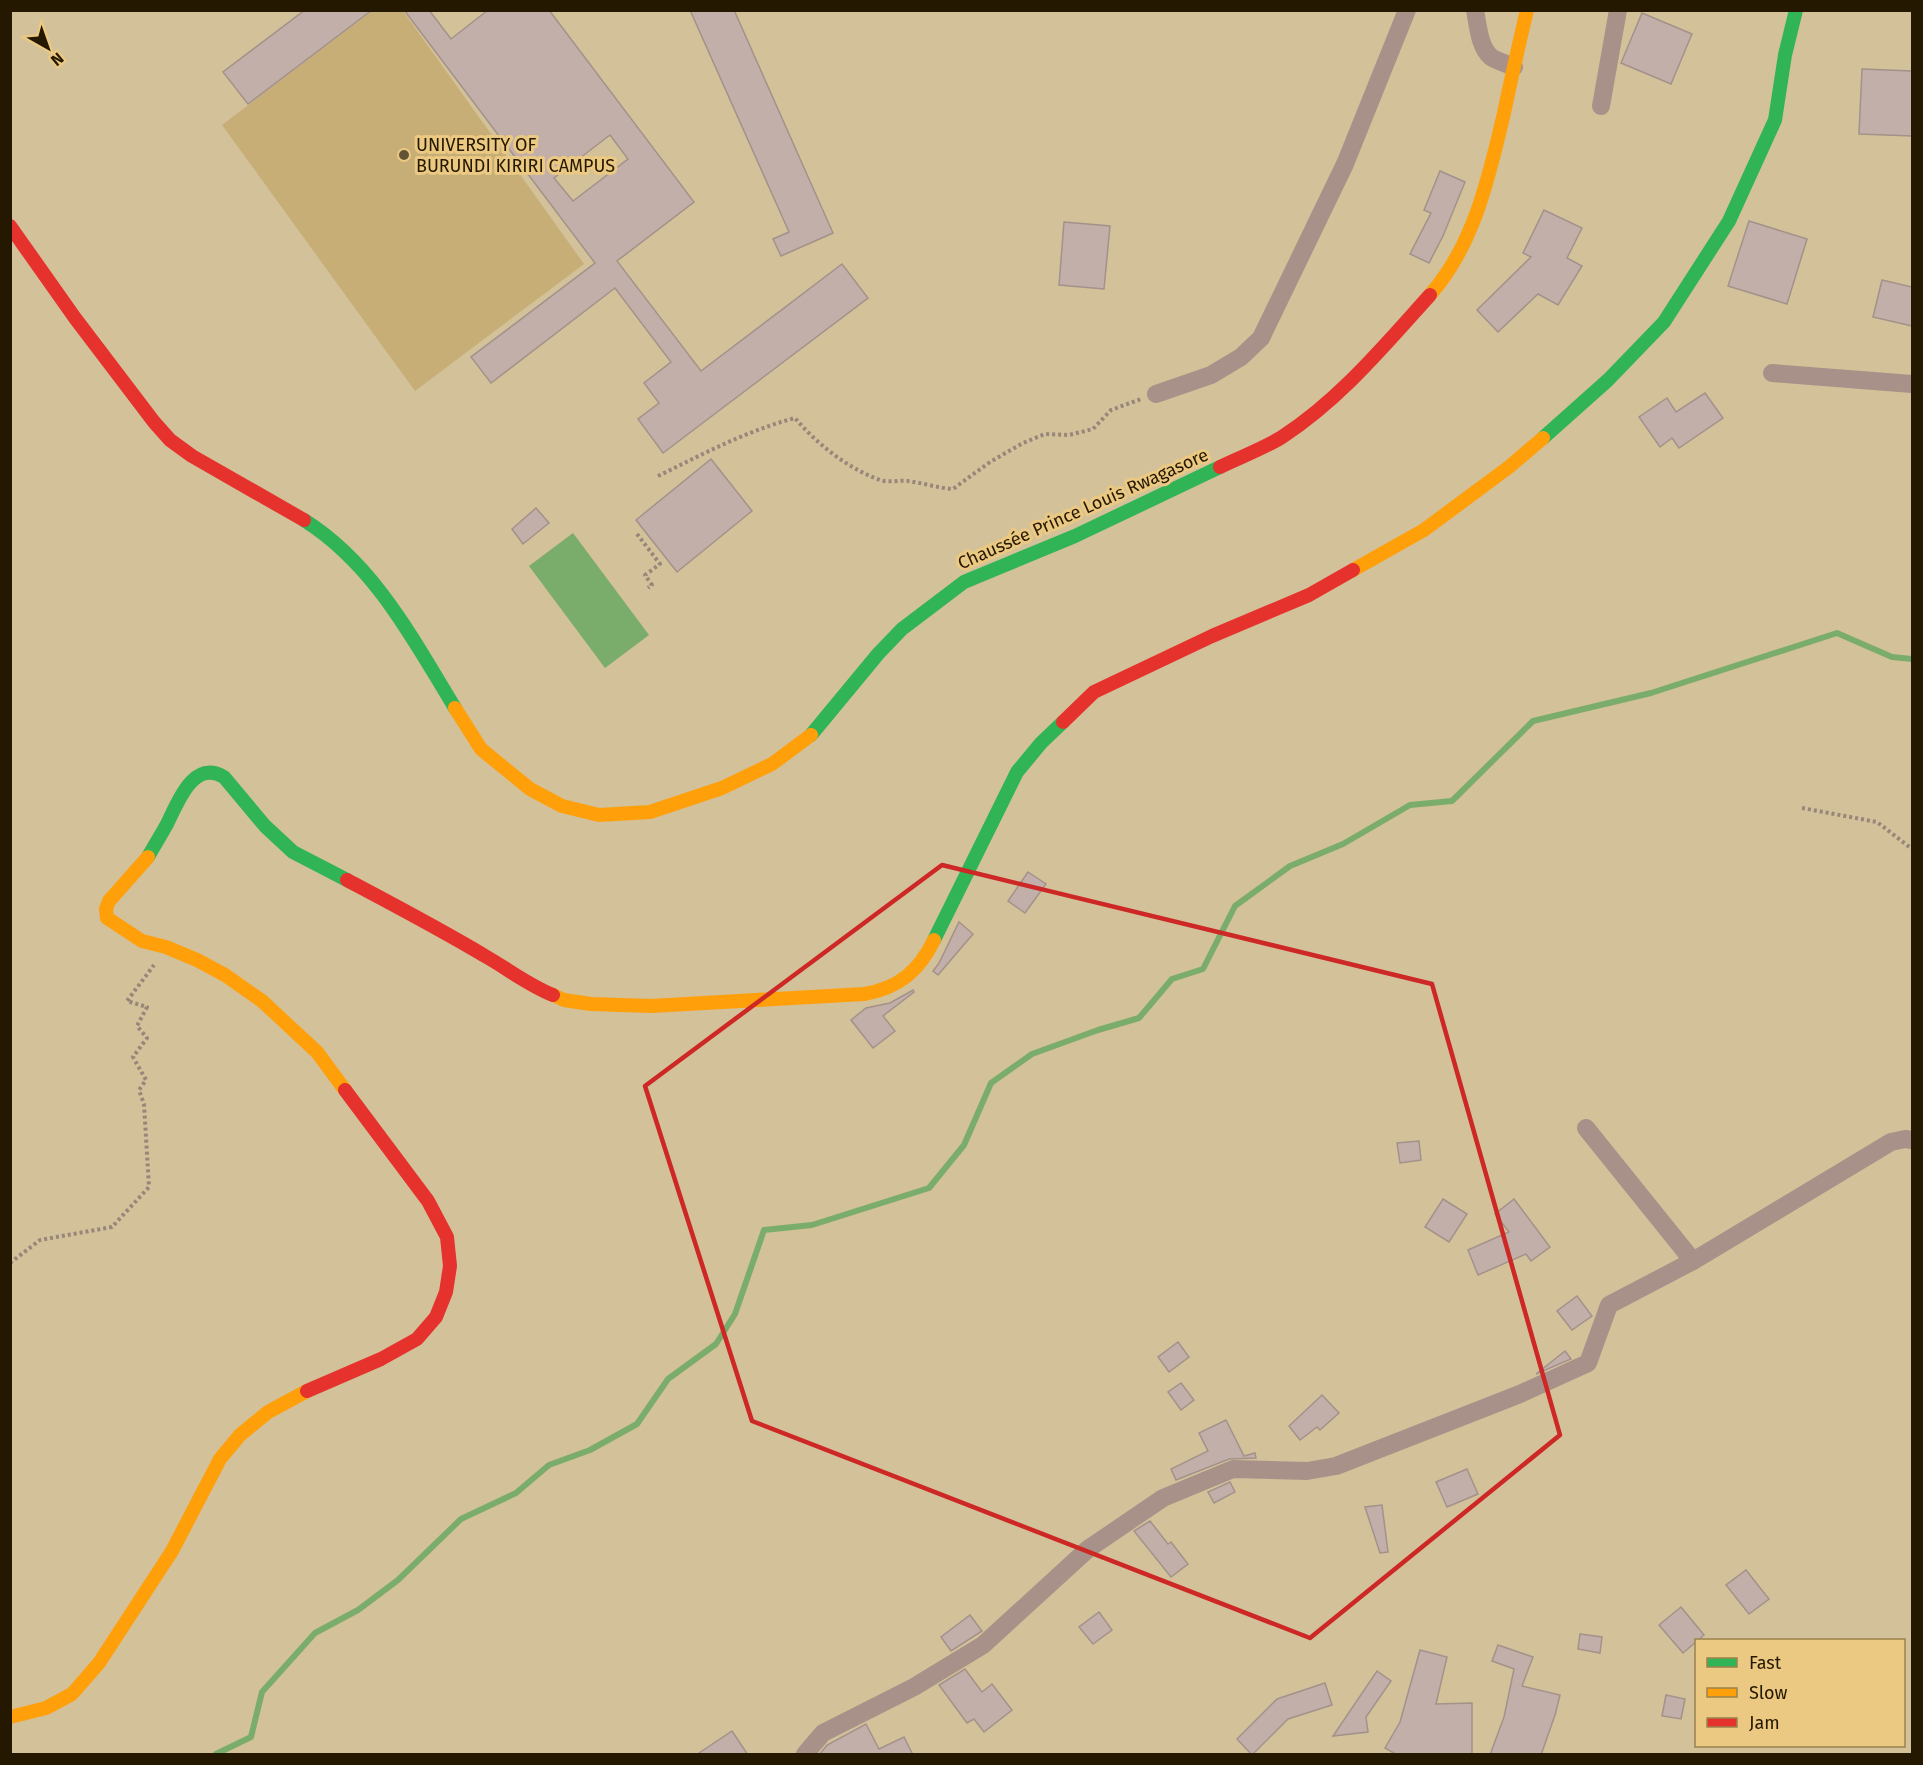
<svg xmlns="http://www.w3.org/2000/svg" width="1923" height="1765" viewBox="0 0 1923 1765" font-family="'Fira Sans',sans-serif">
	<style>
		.green { fill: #c7ae77 }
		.water { fill: #7aad6c }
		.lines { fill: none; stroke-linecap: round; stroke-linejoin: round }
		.stream { stroke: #7aad6c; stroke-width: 6 }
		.building { fill: #c2afa9; stroke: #a3928a; stroke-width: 1.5; fill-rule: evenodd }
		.path { stroke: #978679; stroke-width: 4; stroke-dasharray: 3 3; stroke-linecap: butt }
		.street { stroke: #a89189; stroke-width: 18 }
		.fast { stroke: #30b455; stroke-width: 14 }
		.slow { stroke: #ff9f0a; stroke-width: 14 }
		.jam { stroke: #e5322d; stroke-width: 14 }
		.marked { fill: none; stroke: #cd2726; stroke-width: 4.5; stroke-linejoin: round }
		.poi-dot { fill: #625336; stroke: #ebc982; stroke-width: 2 }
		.labels { text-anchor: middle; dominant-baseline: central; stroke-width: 6; stroke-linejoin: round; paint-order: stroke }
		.poi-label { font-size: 18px; fill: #251800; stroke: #ebc982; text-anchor: start }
		.street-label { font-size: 18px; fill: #251800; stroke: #ebc982 }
	</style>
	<rect width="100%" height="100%" fill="#d3c19a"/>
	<path class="green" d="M372 11H403L584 264 415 391 222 125Z"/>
	<path class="water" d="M573 533 649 635 605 668 529 566Z"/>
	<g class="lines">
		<path class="stream" d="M216 1754 251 1737 262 1692 315 1633 358 1610 398 1580 461 1519 516 1493 549 1465 590 1450 637 1424 668 1379 716 1344 735 1314 764 1230 812 1225 929 1188 964 1145 991 1083 1032 1054 1098 1030 1139 1018 1172 979 1203 969 1235 906 1290 866 1343 844 1410 805 1452 801 1533 721 1651 693 1837 633 1892 657 1912 659"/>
	</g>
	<g class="building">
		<path d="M305 10H372L248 104 223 72Z"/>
		<path d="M404 10H429L451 39 488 10H549L694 202 617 261 701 371 842 264 868 298 663 453 638 419 659 403 644 383 671 362 615 288 491 383 471 357 595 263ZM610 135 628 159 573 201 554 178Z"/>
		<path d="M690 10H734L833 233 781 256 773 239 789 232Z"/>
		<path d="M1642 13 1692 34 1671 84 1621 63Z"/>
		<path d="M1862 69 1912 71V136L1859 134Z"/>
		<path d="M1440 171 1465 182 1443 236 1429 263 1410 254 1431 213 1424 210Z"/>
		<path d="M1544 210 1582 228 1567 258 1582 266 1558 305 1538 294 1498 332 1477 310 1531 257 1523 253Z"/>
		<path d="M1749 221 1807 239 1787 304 1728 286Z"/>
		<path d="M1064 222 1110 226 1104 289 1059 285Z"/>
		<path d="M1882 280 1912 287V326L1873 317Z"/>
		<path d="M1705 393 1723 418 1679 448 1672 438 1660 447 1639 417 1667 398 1676 412Z"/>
		<path d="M711 459 752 511 677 572 636 520Z"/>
		<path d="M536 508 549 523 523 544 512 529Z"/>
		<path d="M1028 872 1046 884 1025 913 1008 901Z"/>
		<path d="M959 922 973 934 938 975 933 971 939 963Z"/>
		<path d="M913 990 914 992 883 1016 895 1031 873 1048 851 1020 866 1008 890 1003Z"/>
		<path d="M1419 1141 1421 1160 1400 1163 1397 1143Z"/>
		<path d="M1443 1199 1467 1214 1449 1242 1425 1227Z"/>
		<path d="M1514 1199 1550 1247 1531 1261 1526 1254 1478 1275 1468 1250 1509 1232 1495 1214Z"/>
		<path d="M1577 1296 1592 1316 1572 1330 1557 1311Z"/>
		<path d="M1178 1342 1189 1357 1169 1372 1158 1357Z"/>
		<path d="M1565 1351 1571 1359 1536 1374Z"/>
		<path d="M1181 1383 1194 1400 1181 1410 1168 1392Z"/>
		<path d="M1322 1395 1339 1413 1320 1430 1317 1427 1300 1440 1289 1426Z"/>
		<path d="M1226 1420 1244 1456 1255 1453 1256 1458 1229 1459 1176 1480 1171 1469 1208 1451 1199 1433Z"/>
		<path d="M1467 1469 1478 1494 1447 1507 1436 1482Z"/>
		<path d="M1230 1482 1235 1492 1214 1503 1208 1492Z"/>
		<path d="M1382 1505 1388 1552 1380 1553 1365 1507Z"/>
		<path d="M1150 1521 1168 1544 1171 1542 1188 1564 1171 1577 1134 1531Z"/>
		<path d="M1746 1570 1769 1599 1749 1614 1726 1585Z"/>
		<path d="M1681 1607 1704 1635 1683 1653 1659 1625Z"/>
		<path d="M1099 1612 1112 1630 1093 1644 1079 1627Z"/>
		<path d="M970 1615 982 1631 951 1651 941 1637Z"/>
		<path d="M1580 1634 1602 1637 1600 1653 1578 1649Z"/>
		<path d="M1498 1645 1533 1657 1522 1686 1560 1695 1555 1715 1541 1755H1490L1504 1717 1514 1669 1492 1661Z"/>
		<path d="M1420 1650 1447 1657 1436 1704 1472 1703V1755H1397L1385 1748 1400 1722Z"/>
		<path d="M965 1669 982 1692 992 1684 1012 1710 984 1732 974 1719 967 1723 939 1685Z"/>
		<path d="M1377 1671 1391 1681 1366 1717 1368 1732 1333 1736Z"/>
		<path d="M1325 1683 1332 1705 1288 1719 1252 1755 1237 1739 1277 1699Z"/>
		<path d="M1666 1695 1685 1699 1681 1719 1662 1716Z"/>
		<path d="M866 1724 879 1749 904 1737 913 1755H819L827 1745Z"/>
		<path d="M732 1731 748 1755H696Z"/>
	</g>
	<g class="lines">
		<g class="path">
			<path d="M658 476C703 454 746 431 795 418 817 444 847 468 880 480 889 483 899 480 908 481 923 483 938 488 953 489L990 462 1023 443 1045 434 1069 435 1093 429 1111 410 1141 399"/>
			<path d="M637 534 660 564 645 575 652 585 648 588"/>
			<path d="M1802 808 1877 822 1912 849"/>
			<path d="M10 1263 40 1240 112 1227 149 1187 144 1104 139 1090 146 1080 133 1057 147 1038 137 1026 147 1007 127 1001 154 965"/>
		</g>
		<g class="street">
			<path d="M1475 10C1478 25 1479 47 1491 57 1497 61 1507 64 1514 67"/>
			<path d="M1601 106 1618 10"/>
			<path d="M1772 373 1912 384"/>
			<path d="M1156 394 1211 375 1241 357 1261 338 1345 164 1407 10"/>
			<path d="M1586 1128 1693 1261"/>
			<path d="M805 1754 823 1733 914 1687 983 1645 1088 1549 1163 1498 1233 1469 1307 1471 1336 1466 1520 1394 1588 1363 1609 1305 1693 1261 1891 1142 1905 1139 1912 1140"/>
		</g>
		<g class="fast">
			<path d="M1543 438 1608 380 1664 322 1729 221 1775 120 1785 55 1796 10"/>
			<path d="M304 520C374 564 413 639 455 708"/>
			<path d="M811 735 878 654 902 629 964 582 1075 536 1220 467"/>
			<path d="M148 857C154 846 161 835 167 824 178 802 193 759 224 777L265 826 293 852 347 880"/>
			<path d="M934 940 1017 772 1041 743 1063 722"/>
		</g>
		<g class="slow">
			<path d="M1430 295C1474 245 1489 177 1504 113 1511 79 1519 44 1527 10"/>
			<path d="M1353 570 1424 530 1509 467 1543 438"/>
			<path d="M455 708 481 749 530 789 562 806 599 815 650 812 722 788 772 764 811 735"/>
			<path d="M148 857 109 901 106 909 107 918 142 941 166 947 197 960 225 975 262 1001 317 1052 345 1090"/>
			<path d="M553 995 564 1000 591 1004 651 1006 864 994C899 988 919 971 934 940"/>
			<path d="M10 1717 46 1708 72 1694 99 1663 172 1551 220 1459 240 1435 268 1412 307 1391"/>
		</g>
		<g class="jam">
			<path d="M10 226 75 318 154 422 170 440 192 456 304 520"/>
			<path d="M1220 467C1240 457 1263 449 1282 437 1340 399 1384 346 1430 295"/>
			<path d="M1063 722 1094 692 1212 636 1309 595 1353 570"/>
			<path d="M347 880C394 905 440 929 485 956 508 969 528 985 553 995"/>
			<path d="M307 1391 381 1359 417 1339 436 1317 446 1292 450 1266 447 1237 428 1201 345 1090"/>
		</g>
	</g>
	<path class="marked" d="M942 865 1432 984 1560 1435 1310 1638 752 1421 645 1086Z"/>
	<circle class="poi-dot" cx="404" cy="155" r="6"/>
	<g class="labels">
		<g class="poi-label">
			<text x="416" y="145">UNIVERSITY OF<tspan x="416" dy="21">BURUNDI KIRIRI CAMPUS</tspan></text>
		</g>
		<g class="street-label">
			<text transform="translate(1083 509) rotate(-24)">Chaussée Prince Louis Rwagasore</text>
		</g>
	</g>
	<rect width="1923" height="1765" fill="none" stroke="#251800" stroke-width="24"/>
	<rect x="1695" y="1639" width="210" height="108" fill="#ebc982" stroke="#9c824e" stroke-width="1.5"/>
	<rect x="1707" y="1658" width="30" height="9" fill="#30b455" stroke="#9c824e" stroke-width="1.5"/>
	<text x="1749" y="1669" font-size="18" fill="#251800">Fast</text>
	<rect x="1707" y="1688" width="30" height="9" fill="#ff9f0a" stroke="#9c824e" stroke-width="1.5"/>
	<text x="1749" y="1699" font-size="18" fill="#251800">Slow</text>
	<rect x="1707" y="1718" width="30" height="9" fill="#e5322d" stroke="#9c824e" stroke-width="1.5"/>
	<text x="1749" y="1729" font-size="18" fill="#251800">Jam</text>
	<g transform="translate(48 48) rotate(140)" stroke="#ebc982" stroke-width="4.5" paint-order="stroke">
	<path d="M0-4.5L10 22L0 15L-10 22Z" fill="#251800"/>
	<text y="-9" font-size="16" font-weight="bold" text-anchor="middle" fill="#251800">N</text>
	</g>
</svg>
